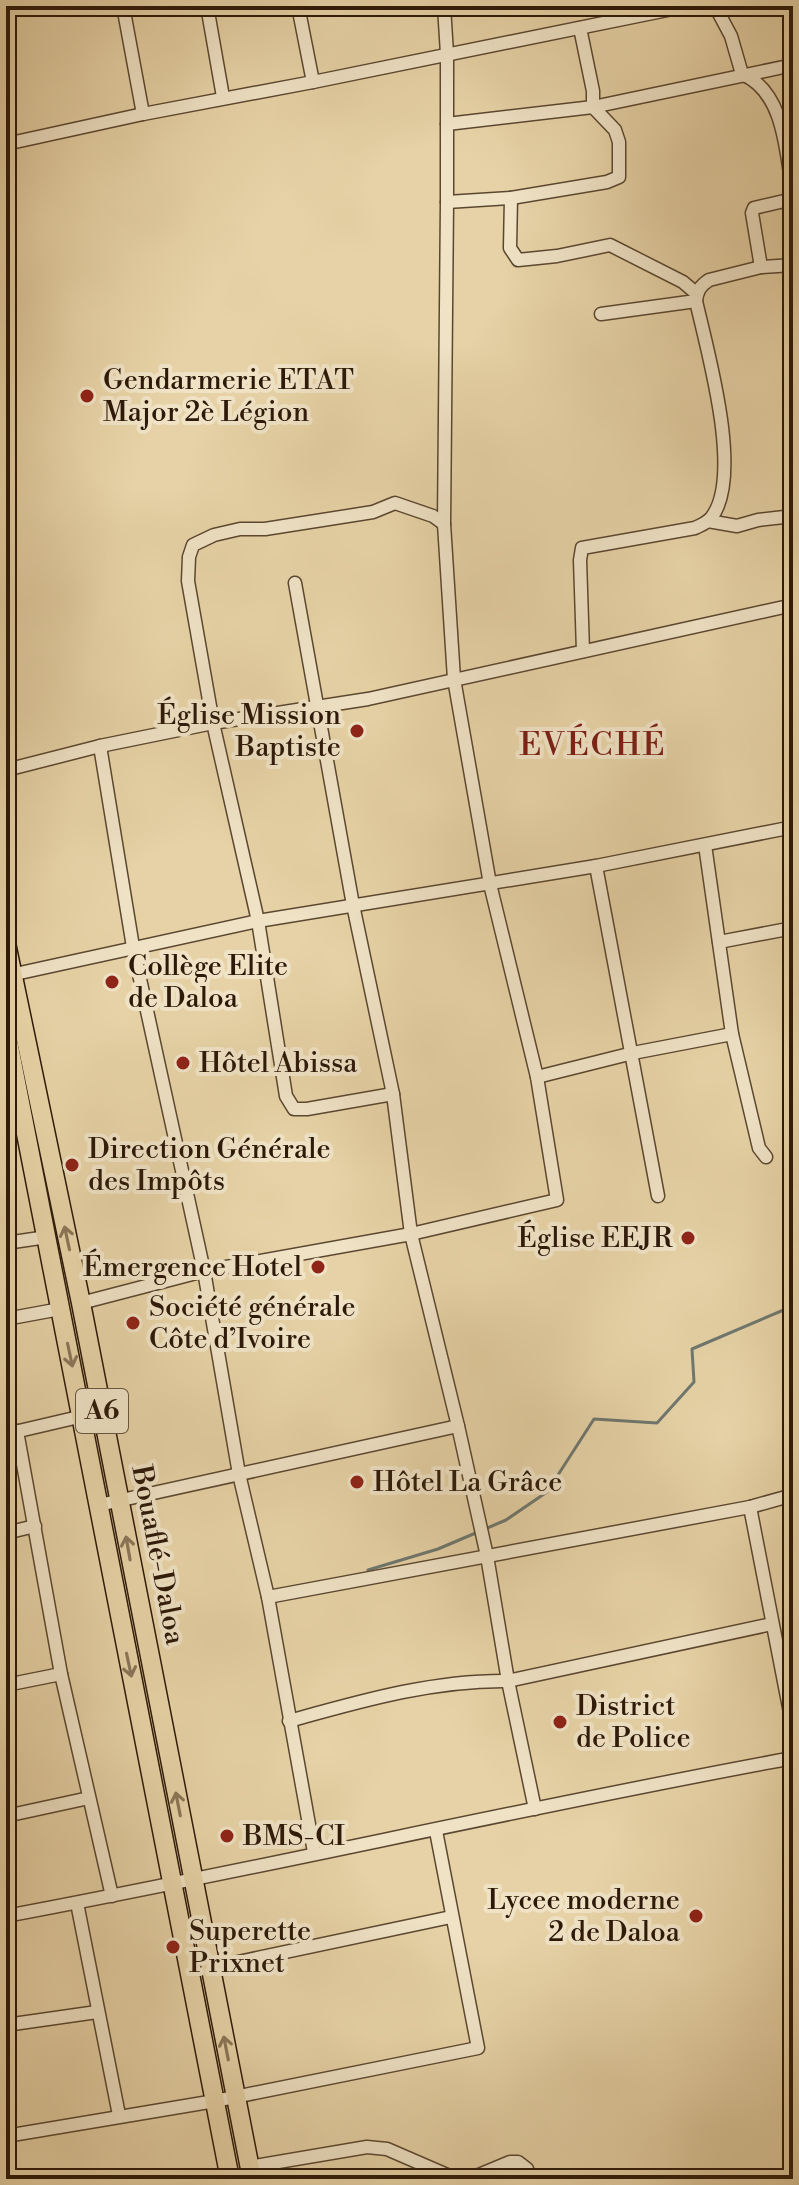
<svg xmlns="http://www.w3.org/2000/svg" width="799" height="2185" viewBox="0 0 799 2185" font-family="'Libre Bodoni',serif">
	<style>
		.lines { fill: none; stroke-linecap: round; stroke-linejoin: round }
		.stream { stroke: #6f776f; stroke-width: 3 }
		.minor-casing { stroke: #5b4730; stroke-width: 15 }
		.highway-casing { stroke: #2d1909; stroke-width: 21 }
		.minor { stroke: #efe2c5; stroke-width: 12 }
		.highway { stroke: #e6d2a6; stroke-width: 18 }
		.oneway { stroke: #8a7658 }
		.poi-dot { fill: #8f2418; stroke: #efe2c5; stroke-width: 3 }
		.labels { text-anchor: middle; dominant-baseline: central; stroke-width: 8; stroke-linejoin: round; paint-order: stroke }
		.shield { fill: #efe2c5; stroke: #675541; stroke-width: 2 }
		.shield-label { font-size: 26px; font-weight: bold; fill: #2d1909 }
		.poi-label { font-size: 28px; fill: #2d1909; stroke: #efe2c5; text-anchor: start }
		.street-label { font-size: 28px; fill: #2d1909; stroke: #efe2c5 }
		.quarter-label { font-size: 32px; letter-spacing: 2px; fill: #7a1f14; stroke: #efe2c5 }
	</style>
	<rect width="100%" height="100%" fill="#e6d2a6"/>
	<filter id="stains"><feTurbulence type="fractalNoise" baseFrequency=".0025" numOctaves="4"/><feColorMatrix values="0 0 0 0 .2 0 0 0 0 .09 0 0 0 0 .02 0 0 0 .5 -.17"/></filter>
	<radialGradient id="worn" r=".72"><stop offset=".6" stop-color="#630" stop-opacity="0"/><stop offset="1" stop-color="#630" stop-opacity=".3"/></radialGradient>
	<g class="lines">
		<g class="stream">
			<path d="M485 1529 506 1520 547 1492 594 1419 657 1423 694 1382 692 1349 793 1306"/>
			<path d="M368 1570 438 1549 478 1532"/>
		</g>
		<g class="minor-casing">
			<g id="minor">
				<path d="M123 6 143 114"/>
				<path d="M207 6 223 97"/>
				<path d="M298 6 313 82"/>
				<path d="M715 6 731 36 742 74C785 92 786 153 793 194"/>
				<path d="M580 28 593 91V107L615 130 619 142V177L607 182 511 198 510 248 518 260 557 256 610 245 683 282 697 294"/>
				<path d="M447 124 593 107 793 65"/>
				<path d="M6 144 143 114 313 82 687 6"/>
				<path d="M447 202 511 198"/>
				<path d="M761 267 752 213 754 208 793 199"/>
				<path d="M601 314 696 301"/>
				<path d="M708 521 737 526 758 520 793 516"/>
				<path d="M295 583 353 905 393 1094 411 1234 458 1426 487 1556 508 1681 535 1809"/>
				<path d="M583 651 580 560 582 548 695 528C701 525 707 523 711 518 744 477 707 350 696 301 697 291 700 286 709 280L761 267 793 265"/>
				<path d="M100 746 133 947 204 1271 239 1474 268 1597 314 1852"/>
				<path d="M6 770 100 746 213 723 368 699 793 605"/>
				<path d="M705 845 732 1034 759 1148 766 1157"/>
				<path d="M596 866 658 1196"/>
				<path d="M719 942 793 928"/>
				<path d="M6 976 258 921 596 866 793 827"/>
				<path d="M537 1077 633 1053 732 1034"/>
				<path d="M393 1094 307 1109H294L286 1096 258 921 213 723 188 581 189 557 193 545 214 535 240 529H265L373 512 395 503 433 516 444 524"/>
				<path d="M6 1243 47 1237"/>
				<path d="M81 1303 204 1271 411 1234 557 1200 537 1077 490 884 454 679 444 524 447 202V54L444 6"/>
				<path d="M6 1319 60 1309"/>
				<path d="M17 1431 61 1674 112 1896"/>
				<path d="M6 1434 83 1416"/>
				<path d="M99 1505 458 1426"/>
				<path d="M750 1507 793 1728"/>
				<path d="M6 1533 35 1526"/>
				<path d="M268 1597 750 1507 793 1495"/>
				<path d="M6 1685 61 1674"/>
				<path d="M289 1721C361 1701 433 1680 508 1681L772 1624"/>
				<path d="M6 1816 89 1798"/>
				<path d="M77 1903 119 2115"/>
				<path d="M6 1916C269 1867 530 1806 793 1758"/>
				<path d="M210 1968 451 1917"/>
				<path d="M6 2025 97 2012"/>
				<path d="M6 2136 215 2101 478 2048 436 1831"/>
				<path d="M249 2167 367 2147 387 2149 454 2178 474 2177 510 2162H518L527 2169 530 2179"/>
			</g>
		</g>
		<g class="highway-casing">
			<g id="highway">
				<path d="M6 943 81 1303 252 2179"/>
				<path d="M6 1031 230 2179"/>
			</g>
		</g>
		<use href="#minor" class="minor"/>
		<use href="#highway" class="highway"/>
	</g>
	<defs><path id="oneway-shaft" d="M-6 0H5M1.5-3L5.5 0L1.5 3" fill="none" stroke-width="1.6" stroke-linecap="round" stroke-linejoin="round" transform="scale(2)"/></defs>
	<g class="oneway">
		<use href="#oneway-shaft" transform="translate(67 1238) rotate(-102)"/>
		<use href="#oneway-shaft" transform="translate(70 1355) rotate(78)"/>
		<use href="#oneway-shaft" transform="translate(128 1548) rotate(-100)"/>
		<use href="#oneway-shaft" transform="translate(129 1665) rotate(78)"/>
		<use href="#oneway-shaft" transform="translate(178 1804) rotate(-101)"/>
		<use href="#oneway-shaft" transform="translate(226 2048) rotate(-101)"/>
	</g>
	<g class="poi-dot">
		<circle cx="87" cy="396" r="8"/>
		<circle cx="357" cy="731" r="8"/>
		<circle cx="112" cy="982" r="8"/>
		<circle cx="183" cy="1063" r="8"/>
		<circle cx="72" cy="1165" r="8"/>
		<circle cx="688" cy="1238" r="8"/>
		<circle cx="318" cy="1267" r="8"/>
		<circle cx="133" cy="1323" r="8"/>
		<circle cx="357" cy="1482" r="8"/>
		<circle cx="560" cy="1722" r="8"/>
		<circle cx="227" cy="1836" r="8"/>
		<circle cx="696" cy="1916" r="8"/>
		<circle cx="173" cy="1947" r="8"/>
	</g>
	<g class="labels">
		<rect class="shield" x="76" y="1389" width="52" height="44" rx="6"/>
		<g class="shield-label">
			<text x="102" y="1411">A6</text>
		</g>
		<g class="poi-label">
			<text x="103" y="380">Gendarmerie ETAT<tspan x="103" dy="32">Major 2è Légion</tspan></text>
			<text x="341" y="715" text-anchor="end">Église Mission<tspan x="341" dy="32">Baptiste</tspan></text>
			<text x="128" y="966">Collège Elite<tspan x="128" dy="32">de Daloa</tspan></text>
			<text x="199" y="1063">Hôtel Abissa</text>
			<text x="88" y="1149">Direction Générale<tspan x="88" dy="32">des Impôts</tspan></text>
			<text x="672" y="1238" text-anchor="end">Église EEJR</text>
			<text x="302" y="1267" text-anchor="end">Émergence Hotel</text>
			<text x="149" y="1307">Société générale<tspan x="149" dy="32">Côte d’Ivoire</tspan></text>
			<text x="373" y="1482">Hôtel La Grâce</text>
			<text x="576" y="1706">District<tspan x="576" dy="32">de Police</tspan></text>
			<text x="243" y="1836">BMS-CI</text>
			<text x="680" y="1900" text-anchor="end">Lycee moderne<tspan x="680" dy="32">2 de Daloa</tspan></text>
			<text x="189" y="1931">Superette<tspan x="189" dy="32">Prixnet</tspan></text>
		</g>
		<g class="street-label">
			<text transform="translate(158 1555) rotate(79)">Bouaflé-Daloa</text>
		</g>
		<g class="quarter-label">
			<text x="593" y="745">EVÉCHÉ</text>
		</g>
	</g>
	<rect width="799" height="2185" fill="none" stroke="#e6d2a6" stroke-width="32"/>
	<rect x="8" y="8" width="783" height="2169" fill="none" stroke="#2d1909" stroke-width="4"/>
	<rect x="16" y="16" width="767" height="2153" fill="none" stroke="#2d1909" stroke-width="2"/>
	<rect width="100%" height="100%" filter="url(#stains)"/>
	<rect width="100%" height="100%" fill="url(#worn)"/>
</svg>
